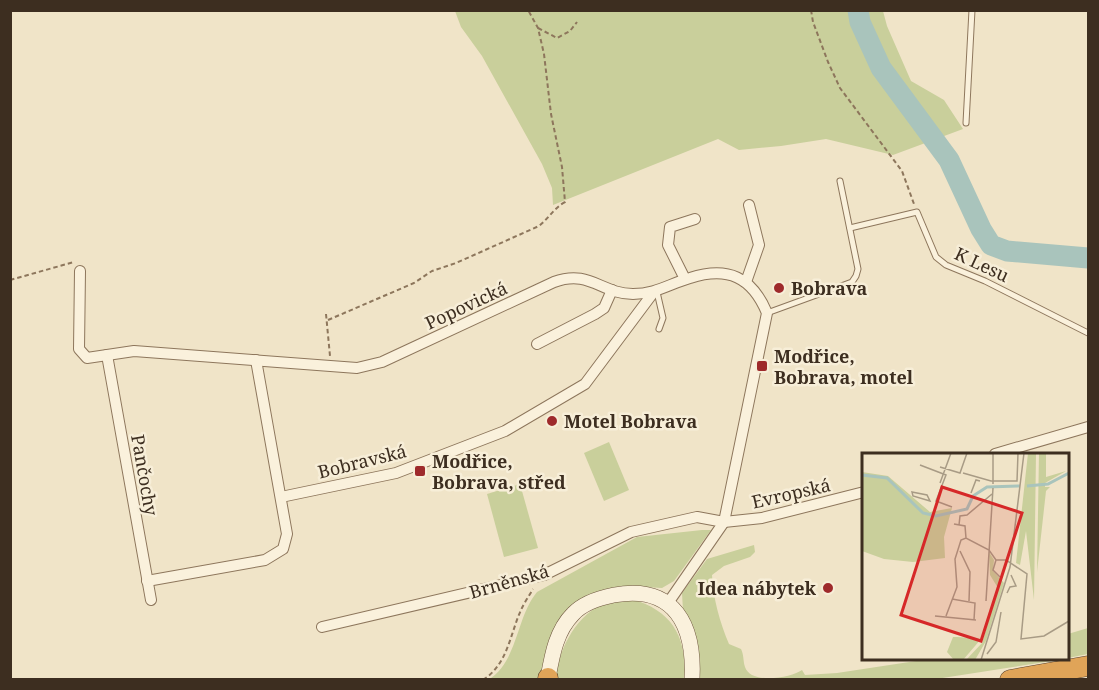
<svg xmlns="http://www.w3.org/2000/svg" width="1099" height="690" viewBox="0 0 1099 690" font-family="'Noto Serif',serif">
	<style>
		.green { fill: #c9cf9b }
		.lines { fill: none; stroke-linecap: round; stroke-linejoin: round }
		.river { stroke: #a9c4bc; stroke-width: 21 }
		.lane-casing { stroke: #8d765c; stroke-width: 7 }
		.street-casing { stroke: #8d765c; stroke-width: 12 }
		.secondary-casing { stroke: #6f573f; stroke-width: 16 }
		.highway-casing { stroke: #5b4430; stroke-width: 21 }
		.path { stroke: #8d765c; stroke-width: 2; stroke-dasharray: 4.5 3; stroke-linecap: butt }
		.lane { stroke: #faf1dc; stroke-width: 5 }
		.street { stroke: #faf1dc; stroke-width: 10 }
		.secondary { stroke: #faf1dc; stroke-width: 15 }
		.highway { stroke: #e0a458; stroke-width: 20 }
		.poi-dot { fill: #9e2a2b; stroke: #f7eed8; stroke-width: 2 }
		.labels { text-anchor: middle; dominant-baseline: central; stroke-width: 5; stroke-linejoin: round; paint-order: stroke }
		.street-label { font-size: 18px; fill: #3d2e20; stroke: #f7eed8 }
		.poi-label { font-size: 18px; font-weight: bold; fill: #3d2e20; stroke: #f7eed8; text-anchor: start }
		.inset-river { fill: none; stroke: #a9c4bc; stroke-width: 3 }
		.inset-road { fill: none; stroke: #a89b85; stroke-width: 1.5 }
		.view { fill: #d62828; fill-opacity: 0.15; stroke: #d62828; stroke-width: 3 }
		.inset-edge { fill: none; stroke: #3d2e20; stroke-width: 3 }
	</style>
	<rect width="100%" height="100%" fill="#f0e4c8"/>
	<g class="green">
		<path d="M455 11H883L887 26 911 81 944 100 963 129 893 155 826 139 781 146 739 150 718 139 553 205 552 188 542 164 482 56 461 27Z"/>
		<path d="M609 442 629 490 604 501 584 453Z"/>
		<path d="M520 484 538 548 504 557 487 494Z"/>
		<path d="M702 530H711L674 581 662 588 627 586 604 590 547 648 540 679 488 680C518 662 516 617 537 592L637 537Z"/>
		<path d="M754 545 755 552 750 557 724 566 712 575C713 598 720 623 729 644L741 649C744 655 743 661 745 667 751 685 791 678 802 670L805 675 837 673 929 659H1065L936 679H697L683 611 682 593 707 559Z"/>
		<path d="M638 601C677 615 685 641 686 679L555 680C558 652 574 618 601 605 612 600 627 601 638 601Z"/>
		<path d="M1088 628V654L1068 658V634Z"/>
	</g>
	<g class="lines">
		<path class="river" d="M858 10 860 22 881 68 949 160 981 229 991 245 1007 251 1088 258"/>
		<g class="lane-casing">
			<g id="lane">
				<path d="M966 123 972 10"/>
				<path d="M850 228 917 212 936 257 946 265 985 281 1088 333"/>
				<path d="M657 292 663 318 659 329"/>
				<path d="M767 313 852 282 856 276 858 269 840 181"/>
			</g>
		</g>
		<g class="street-casing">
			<g id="street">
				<path d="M80 271 79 349 87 358 134 351 357 368 382 362 554 282C590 269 601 294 633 294 656 294 669 284 690 278 728 266 752 277 767 313L724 522 668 603"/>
				<path d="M685 279 668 245 670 227 695 219"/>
				<path d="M746 282 759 245 749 205"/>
				<path d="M537 344 595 314 604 308 612 290"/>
				<path d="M107 355 151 600"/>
				<path d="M995 454 1088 427"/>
				<path d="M281 497 396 473 505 431 585 384 653 293"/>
				<path d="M147 581 265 560 283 549 287 534 256 360"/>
				<path d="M322 627 544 575 631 532 697 517 724 522 762 518 864 492"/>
			</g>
		</g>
		<g class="secondary-casing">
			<path id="secondary" d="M548 678C552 656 556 631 573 614 583 603 599 598 614 595 675 584 695 626 692 680"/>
		</g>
		<g class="highway-casing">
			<g id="highway">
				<path d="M548 678V680"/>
				<path d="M1010 680 1088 666"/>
			</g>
		</g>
		<g class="path">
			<path d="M811 10 813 22 828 62 840 88 902 171 914 204"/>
			<path d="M538 28 557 38 570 31 577 22"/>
			<path d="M10 280 74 262"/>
			<path d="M326 314 330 356"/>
			<path d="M328 320 414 283 432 271 456 263 539 226C549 218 554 208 565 202L562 167 551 114 544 54 538 28 528 10"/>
			<path d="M483 680C508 664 510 634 521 610 524 603 529 596 533 589"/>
		</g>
		<use href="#lane" class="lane"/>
		<use href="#street" class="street"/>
		<use href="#secondary" class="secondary"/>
		<use href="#highway" class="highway"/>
	</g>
	<g class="poi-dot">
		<circle cx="779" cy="288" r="6"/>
		<rect x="756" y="360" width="12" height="12" rx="3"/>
		<circle cx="552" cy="421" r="6"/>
		<rect x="414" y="465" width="12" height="12" rx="3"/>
		<circle cx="828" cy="588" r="6"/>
	</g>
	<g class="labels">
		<g class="street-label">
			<text transform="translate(982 264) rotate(25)">K Lesu</text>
			<text transform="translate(466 305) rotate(-25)">Popovická</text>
			<text transform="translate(362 461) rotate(-14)">Bobravská</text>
			<text transform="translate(145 475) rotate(80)">Pančochy</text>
			<text transform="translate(791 493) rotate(-13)">Evropská</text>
			<text transform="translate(509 581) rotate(-16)">Brněnská</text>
		</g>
		<g class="poi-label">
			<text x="791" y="288">Bobrava</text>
			<text x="774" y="356">Modřice,<tspan x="774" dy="21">Bobrava, motel</tspan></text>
			<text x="564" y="421">Motel Bobrava</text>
			<text x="432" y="461">Modřice,<tspan x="432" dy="21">Bobrava, střed</tspan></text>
			<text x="816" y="588" text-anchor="end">Idea nábytek</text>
		</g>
	</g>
	<g transform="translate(862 453)">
		<rect width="207" height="207" fill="#f0e4c8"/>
		<path d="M166 0H174L172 147 164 78 158 112 154 110ZM177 0H184V24L204 18 183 30V34H188L184 38 175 119ZM0 19 26 23 68 59 90 55 82 84 83 105 51 109 22 106 0 98ZM127 99 132 107 131 118 142 130 124 188 113 207H104L120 190 136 135 128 122ZM91 184H96L119 186 101 207H92L85 199Z" fill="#c9cf9b"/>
		<path class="inset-river" d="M0 22 25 25 61 60 74 63 105 56 111 43 125 34 158 33M165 33 186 31 207 20"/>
		<path class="inset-road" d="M58 12 84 22 74 48 90 54M78 14 98 20 105 0M101 20 129 28H155L156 0M78 30 89 0M131 31V0M50 39 65 42 68 48 51 43ZM109 40 114 27 118 28M92 71 103 73 104 85M97 72 98 63 105 62 130 41M98 98 108 119 107 148M134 107H144L165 121 159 186 182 183 207 168M134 107 131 117 138 124M145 140 148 134 154 133 149 122M90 146 113 150 112 167M124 148 131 35M73 163 114 167M84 163 95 134 93 106 99 87 104 85 127 97 134 107M125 201 134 189 139 159M119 207 148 114 162 0"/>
		<path class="view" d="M80 34 160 60 119 188 39 162Z"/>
		<rect width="207" height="207" class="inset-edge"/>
	</g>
	<rect width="1099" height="690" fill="none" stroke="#3d2e20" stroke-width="24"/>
</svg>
